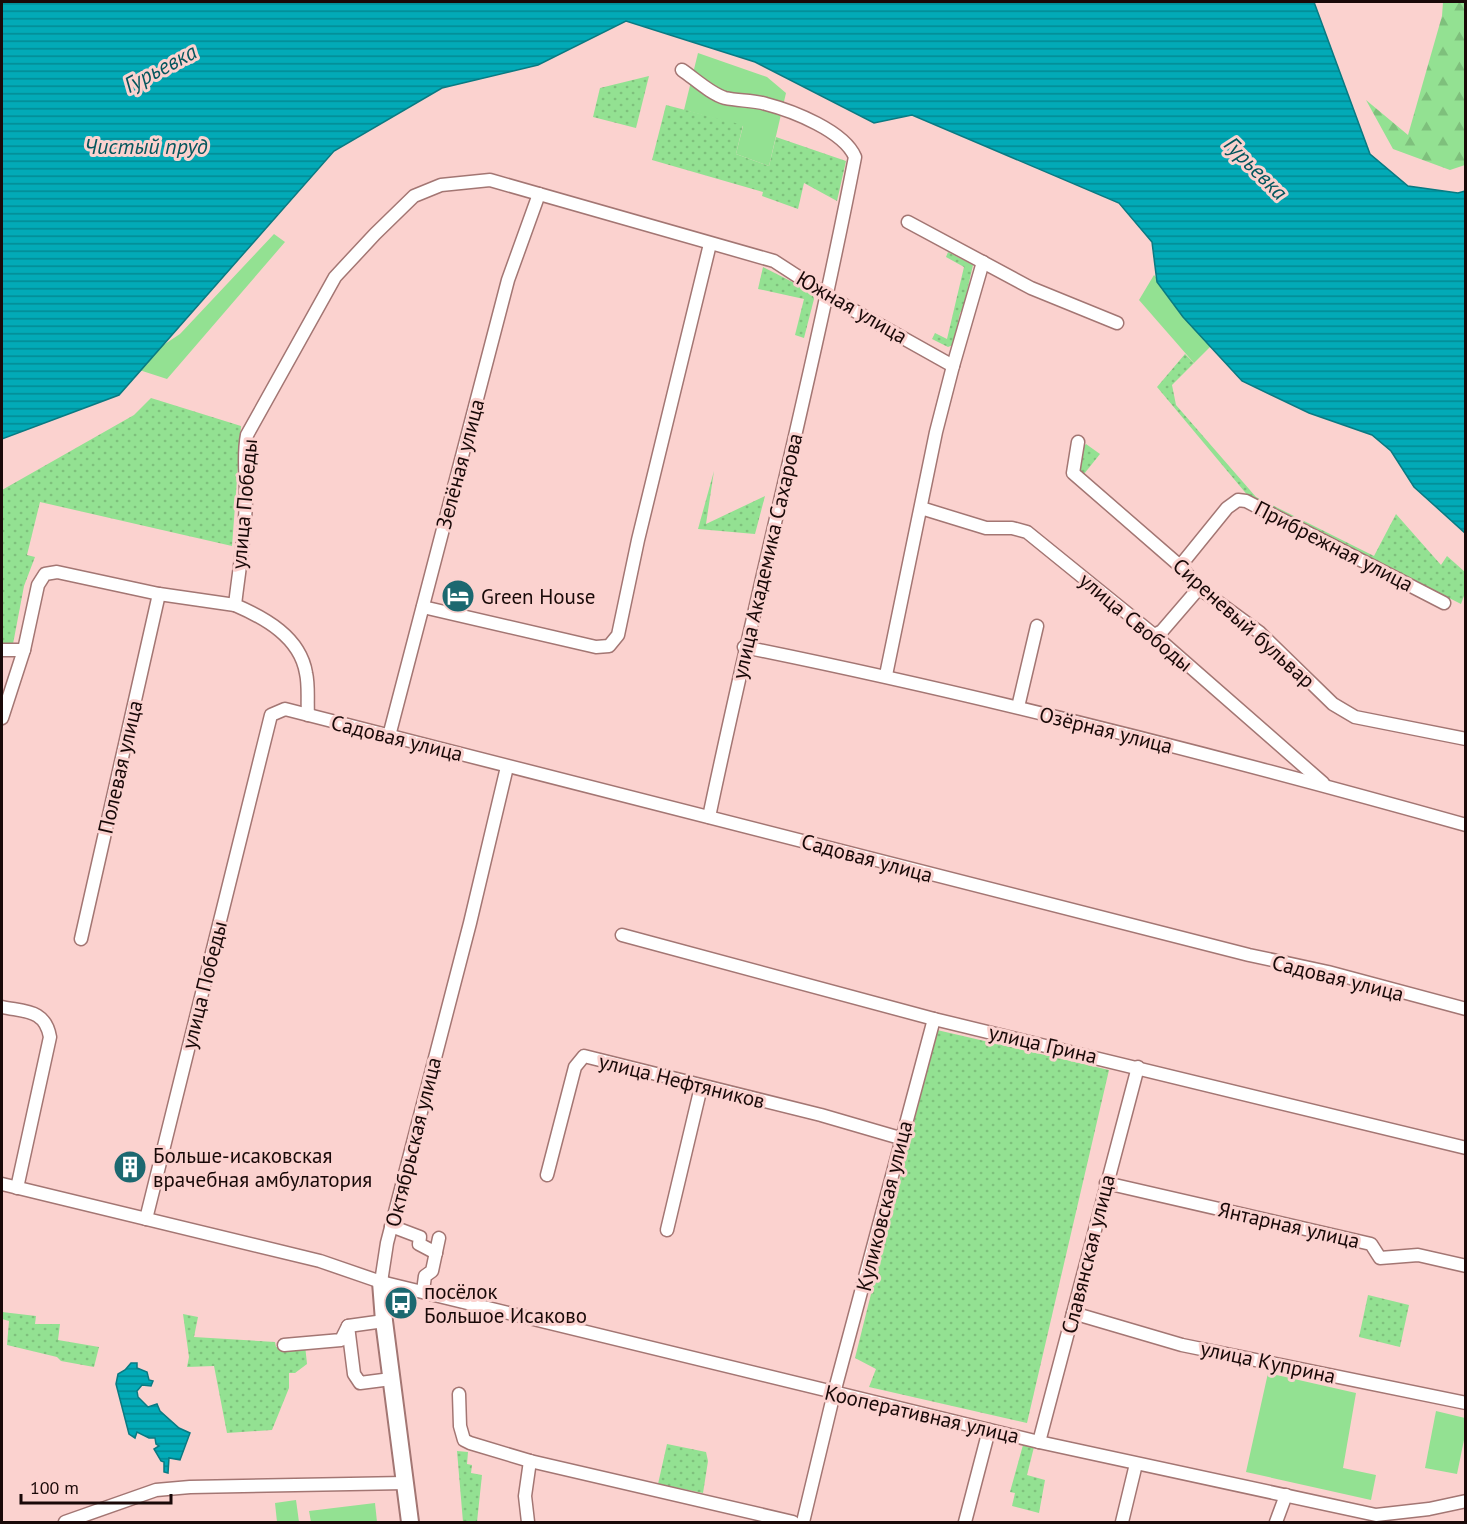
<svg xmlns="http://www.w3.org/2000/svg" width="1467" height="1524" viewBox="0 0 1467 1524" font-family="'PT Sans',sans-serif">
	<style>
		.green { fill: #93e192 }
		.forest { fill: url(#forest-firs) }
		.garden { fill: url(#garden-dots) }
		.water { fill: url(#water-rules); stroke: #097a82; stroke-width: 1.5 }
		.lines { fill: none; stroke-linecap: round; stroke-linejoin: round }
		.street-casing { stroke: #a37673; stroke-width: 15 }
		.secondary-casing { stroke: #a37673; stroke-width: 20 }
		.street { stroke: #fff; stroke-width: 12 }
		.secondary { stroke: #fff; stroke-width: 16 }
		.labels { text-anchor: middle; dominant-baseline: central; stroke-width: 6; stroke-linejoin: round; paint-order: stroke }
		.street-label { font-size: 21px; fill: #190908; stroke: #fbd2cf }
		.poi-label { font-size: 21px; fill: #190908; stroke: #fbd2cf; text-anchor: start }
		.water-label { font-size: 22px; font-style: italic; fill: #04565d; stroke: #fbd2cf }
	</style>
	<defs>
		<pattern id="forest-firs" width="22" height="20" patternUnits="userSpaceOnUse" patternTransform="scale(1.5)"><rect width="22" height="20" fill="#93e192"/><path d="M5 1l3.5 6h-7zM16 11l3.5 6h-7z" fill="#7ec07c"/></pattern>
		<pattern id="garden-dots" width="8" height="8" patternUnits="userSpaceOnUse" patternTransform="scale(1.5)"><rect width="8" height="8" fill="#93e192"/><path d="M2 2h.1M6 6h.1" fill="none" stroke="#7ec07c" stroke-width="1.8" stroke-linecap="round"/></pattern>
		<pattern id="water-rules" width="6" height="5" patternUnits="userSpaceOnUse" patternTransform="scale(1.5)"><rect width="6" height="5" fill="#02aab7"/><path d="M0 2.5h6" fill="none" stroke="#038993"/></pattern>
	</defs>
	<rect width="100%" height="100%" fill="#fbd2cf"/>
	<g class="green">
		<path d="M698 53 767 77 786 93 769 166 736 154 743 126 684 110Z"/>
		<path d="M274 234 285 242 167 379 130 367 180 334Z"/>
		<path d="M1154 275 1215 342 1194 363 1139 300Z"/>
		<path d="M1268 1373 1356 1393 1343 1468 1376 1475 1371 1500 1246 1472Z"/>
		<path d="M1436 1411 1465 1418V1435L1457 1474 1425 1468Z"/>
		<path d="M296 1500 299 1522H277L275 1503Z"/>
		<path d="M375 1503 377 1522H311L309 1511Z"/>
	</g>
	<path class="forest" d="M1443 2H1466L1465 165 1450 170 1393 149 1366 100 1408 135 1442 16Z"/>
	<g class="garden">
		<path d="M649 76 636 128 593 117 600 88Z"/>
		<path d="M666 105 743 125 736 154 769 166 776 137 846 161 837 201 804 183 798 209 762 196 763 192 652 160Z"/>
		<path d="M948 252 973 265 963 309 960 313 953 345 948 347 932 339 935 333 947 339 964 267 946 257Z"/>
		<path d="M763 267 812 292 814 299 804 338 795 335 804 299 758 289Z"/>
		<path d="M1185 354 1194 363 1172 385 1176 405 1256 497 1374 556 1396 514 1441 565 1447 556 1465 572V593L1461 604 1249 497 1157 387Z"/>
		<path d="M151 398 241 426 232 546 40 502 27 555 35 557 24 586 13 644 2 645V490L134 415Z"/>
		<path d="M1086 444 1100 454 1080 479 1067 466Z"/>
		<path d="M714 471 706 524 765 496 755 534 698 529Z"/>
		<path d="M937 1030 1109 1070 1027 1423 869 1387 876 1369 855 1358Z"/>
		<path d="M1368 1295 1409 1305 1400 1347 1359 1337Z"/>
		<path d="M2 1312 36 1316 35 1324H60L58 1340 99 1347 94 1367 61 1361 57 1357 7 1345 9 1321 2 1319Z"/>
		<path d="M183 1314 198 1317 194 1337 275 1342 276 1347 305 1345 307 1364 295 1373H289V1388L272 1430 227 1433 214 1366 187 1367 189 1357Z"/>
		<path d="M667 1444 706 1452 708 1461 703 1493 658 1484Z"/>
		<path d="M1023 1445 1034 1447 1027 1475 1045 1480 1039 1513 1012 1506 1015 1493 1010 1492Z"/>
		<path d="M457 1451 468 1452 467 1464 472 1465 471 1473 482 1475 477 1522H463Z"/>
	</g>
	<g class="water">
		<path d="M2 2H1314L1370 154 1408 186 1458 193 1465 191V533L1414 487 1391 451 1372 435 1309 413 1242 381 1183 317 1157 282 1152 242 1119 203 912 115 874 123 755 62 626 21 538 65 442 88 334 151 119 395 2 439Z"/>
		<path d="M131 1363H137V1368L147 1372 149 1380 153 1381 151 1386 142 1385 137 1391 138 1397 148 1407 157 1404 160 1411 179 1428 190 1433 180 1460 169 1458 168 1473 164 1472V1462L161 1461 154 1449 159 1446 156 1444 155 1438H149L137 1432 135 1438 129 1434 116 1384 118 1374 125 1370Z"/>
	</g>
	<g class="lines">
		<g class="street-casing">
			<g id="street">
				<path d="M682 70C695 79 711 94 725 98 739 101 753 100 766 104 793 111 844 131 855 157 812 379 755 597 709 817"/>
				<path d="M908 222 1031 288 1117 323"/>
				<path d="M953 366 983 262"/>
				<path d="M1078 442 1073 473 1180 566 1199 588 1259 632 1333 704 1355 717 1466 739"/>
				<path d="M921 508 986 528H1012L1027 532 1154 635 1323 783"/>
				<path d="M1180 566 1227 508 1238 500 1246 501 1444 603"/>
				<path d="M423 607 596 647 609 646 618 635 638 540 710 244"/>
				<path d="M1154 635 1162 631 1199 588"/>
				<path d="M744 647C987 696 1227 758 1466 825"/>
				<path d="M2 650H24"/>
				<path d="M1018 707 1037 626"/>
				<path d="M308 715C307 701 309 686 306 673 300 637 265 618 235 605 239 569 246 532 246 495 246 474 243 455 247 435L335 277 375 234 414 196 441 185 490 180 774 261 828 296 953 366 936 432 886 675"/>
				<path d="M2 718 24 650 38 585 45 574 57 572 159 594 235 605"/>
				<path d="M389 736 508 280 539 194"/>
				<path d="M622 935 934 1019 1466 1148"/>
				<path d="M81 939 159 594"/>
				<path d="M2 1007C25 1012 45 1009 50 1037L17 1188"/>
				<path d="M547 1175 575 1067 584 1056 821 1115 900 1138"/>
				<path d="M1106 1183 1371 1244 1380 1258 1418 1255 1466 1266"/>
				<path d="M2 1184 320 1261 381 1282 1039 1442 1376 1515 1429 1509 1466 1501"/>
				<path d="M146 1219 271 715 285 709 1249 955 1328 972 1466 1009"/>
				<path d="M391 1226 420 1237 419 1244 436 1253"/>
				<path d="M667 1230 701 1087"/>
				<path d="M381 1282 387 1243 470 923 507 767"/>
				<path d="M423 1291 425 1276 432 1271 439 1238"/>
				<path d="M1073 1313 1182 1345 1466 1403"/>
				<path d="M384 1321 348 1326 354 1374 360 1383 391 1379"/>
				<path d="M284 1345 341 1340 348 1326"/>
				<path d="M459 1394 460 1426 464 1440 470 1443 530 1461 793 1522"/>
				<path d="M1039 1442 1138 1067"/>
				<path d="M65 1522 156 1490 190 1487 405 1483"/>
				<path d="M528 1522 525 1496 530 1461"/>
				<path d="M803 1522 834 1393 934 1019"/>
				<path d="M965 1522 989 1430"/>
				<path d="M1122 1522 1136 1464"/>
				<path d="M1276 1522 1286 1495"/>
			</g>
		</g>
		<g class="secondary-casing">
			<path id="secondary" d="M381 1282 384 1321 410 1522"/>
		</g>
		<use href="#street" class="street"/>
		<use href="#secondary" class="secondary"/>
	</g>
	<defs>
		<g id="hotel-disc" transform="scale(1.725)"><circle r="9.5" fill="#1c6870" stroke="#fbd2cf"/><path d="M-6-4.5h1.5V1H6V5H4.5V3h-9V5H-6ZM-4 0a1.8 1.8 0 1 1 3.6 0ZM.5 0V-2.5h3Q6-2.5 6 0Z" fill="#fff"/></g>
		<g id="building-disc" transform="scale(1.725)"><circle r="9.5" fill="#1c6870" stroke="#fbd2cf"/><path d="M-4-6H4V6H1V3H-1V6H-4ZM-2.5-4.3h1.7v1.8h-1.7ZM.8-4.3h1.7v1.8H.8ZM-2.5-1h1.7V.8h-1.7ZM.8-1h1.7V.8H.8Z" fill="#fff"/></g>
		<g id="bus-disc" transform="scale(1.725)"><circle r="9.5" fill="#1c6870" stroke="#fbd2cf"/><path d="M-5-6H5V4H4V6H2V4H-2V6H-4V4H-5ZM-3.5-4V0h7V-4ZM-3.5 1.2v1.5H-2V1.2ZM2 1.2v1.5H3.5V1.2Z" fill="#fff"/></g>
	</defs>
	<g fill-rule="evenodd">
		<use href="#hotel-disc" x="458" y="596"/>
		<use href="#building-disc" x="130" y="1167"/>
		<use href="#bus-disc" x="401" y="1303"/>
	</g>
	<g class="labels">
		<g class="street-label">
			<text transform="translate(852 307) rotate(30)">Южная улица</text>
			<text transform="translate(460 464) rotate(-75)">Зелёная улица</text>
			<text transform="translate(244 504) rotate(-85)">улица Победы</text>
			<text transform="translate(1334 546) rotate(27)">Прибрежная улица</text>
			<text transform="translate(767 556) rotate(-77)">улица Академика Сахарова</text>
			<text transform="translate(1136 622) rotate(40)">улица Свободы</text>
			<text transform="translate(1244 623) rotate(42)">Сиреневый бульвар</text>
			<text transform="translate(1106 730) rotate(14)">Озёрная улица</text>
			<text transform="translate(397 738) rotate(14)">Садовая улица</text>
			<text transform="translate(120 767) rotate(-77)">Полевая улица</text>
			<text transform="translate(867 858) rotate(15)">Садовая улица</text>
			<text transform="translate(1338 978) rotate(14)">Садовая улица</text>
			<text transform="translate(204 985) rotate(-76)">улица Победы</text>
			<text transform="translate(1043 1044) rotate(13)">улица Грина</text>
			<text transform="translate(682 1081) rotate(14)">улица Нефтяников</text>
			<text transform="translate(413 1142) rotate(-76)">Октябрьская улица</text>
			<text transform="translate(884 1206) rotate(-76)">Куликовская улица</text>
			<text transform="translate(1289 1225) rotate(13)">Янтарная улица</text>
			<text transform="translate(1088 1254) rotate(-76)">Славянская улица</text>
			<text transform="translate(1268 1362) rotate(12)">улица Куприна</text>
			<text transform="translate(922 1414) rotate(13)">Кооперативная улица</text>
		</g>
		<g class="poi-label">
			<text x="481" y="596">Green House</text>
			<text x="153" y="1155">Больше-исаковская<tspan x="153" dy="24">врачебная амбулатория</tspan></text>
			<text x="424" y="1291">посёлок<tspan x="424" dy="24">Большое Исаково</tspan></text>
		</g>
		<g class="water-label">
			<text transform="translate(160 68) rotate(-28)">Гурьевка</text>
			<text x="146" y="146">Чистый пруд</text>
			<text transform="translate(1256 168) rotate(45)">Гурьевка</text>
		</g>
	</g>
	<rect width="1467" height="1524" fill="none" stroke="#190908" stroke-width="6"/>
	<path d="M21 1494v9h150v-9" fill="none" stroke="#190908" stroke-width="3"/>
	<text x="30" y="1494" font-size="18" fill="#190908" stroke="#fbd2cf" stroke-width="4.5" paint-order="stroke">100 m</text>
</svg>
